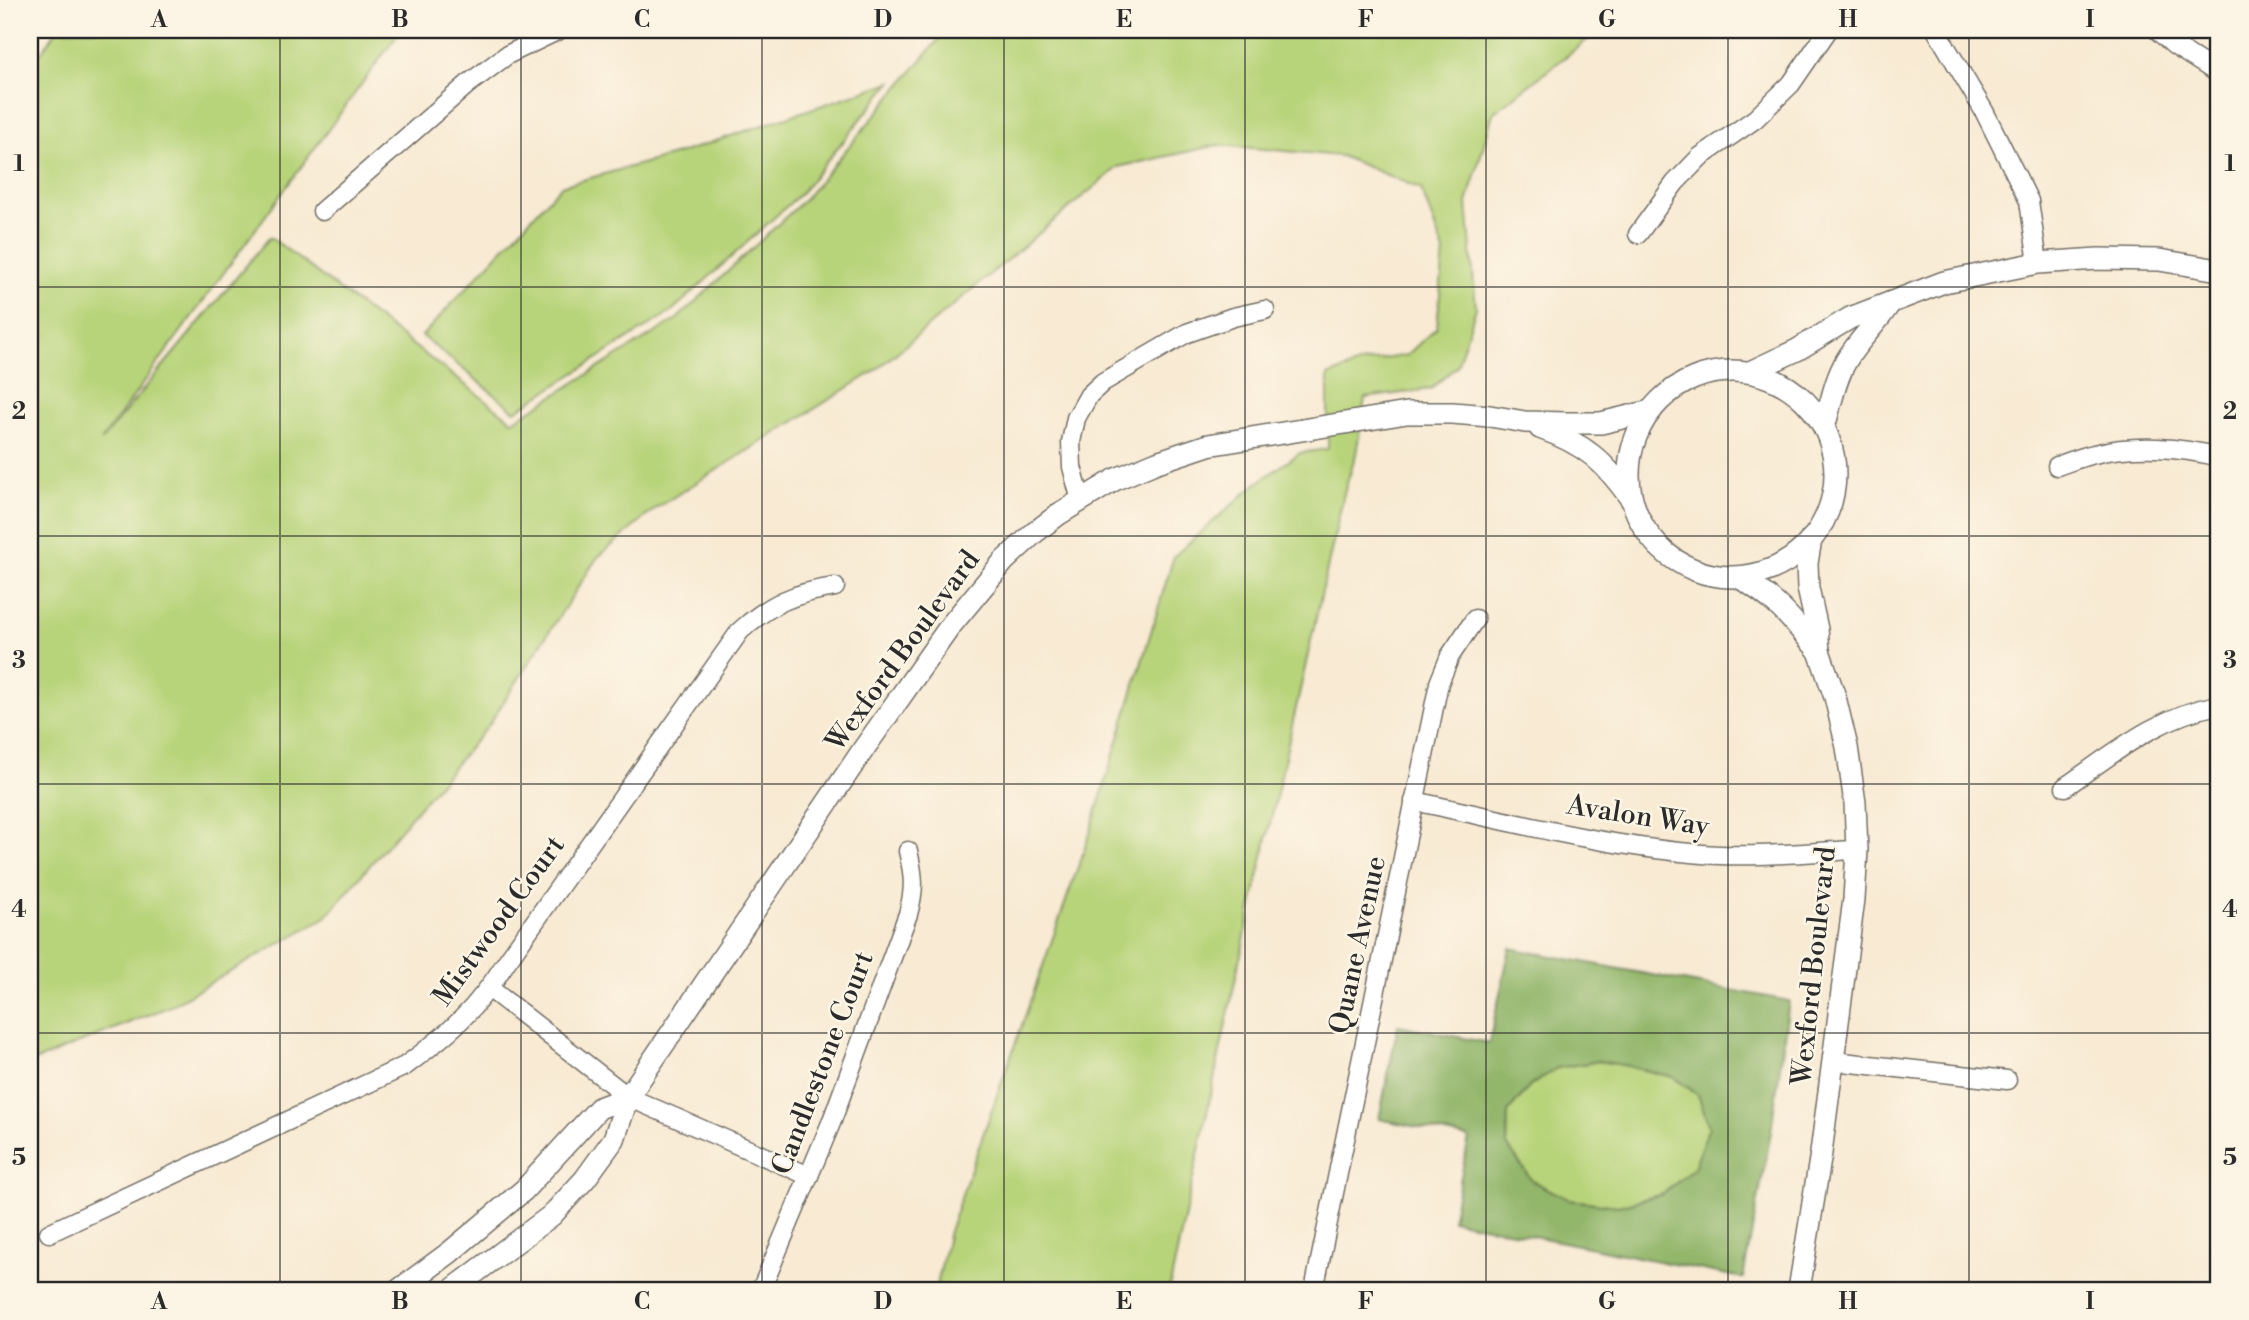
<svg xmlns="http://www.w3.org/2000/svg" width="2249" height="1320" viewBox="0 0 2249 1320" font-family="'Libre Bodoni',serif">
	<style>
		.green { fill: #b8d47a; stroke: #728052; stroke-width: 2 }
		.forest { fill: #92b66a; stroke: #5e704a; stroke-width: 2; fill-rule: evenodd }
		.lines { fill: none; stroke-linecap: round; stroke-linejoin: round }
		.minor-casing { stroke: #736e66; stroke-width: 21 }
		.tertiary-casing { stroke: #736e66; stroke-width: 24 }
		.minor { stroke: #fff; stroke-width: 18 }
		.tertiary { stroke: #fff; stroke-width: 21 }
		.grid { fill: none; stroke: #2b2b2b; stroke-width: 2; stroke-opacity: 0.55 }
		.labels { text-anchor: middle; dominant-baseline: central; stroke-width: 5; stroke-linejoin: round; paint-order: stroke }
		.street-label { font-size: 28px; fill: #2b2b2b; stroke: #fcf5e5 }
		.neatline { fill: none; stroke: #2b2b2b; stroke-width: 2.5 }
		.grid-label { font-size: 23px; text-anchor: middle; font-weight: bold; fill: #2b2b2b }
	</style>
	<rect width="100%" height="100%" fill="#fcf5e5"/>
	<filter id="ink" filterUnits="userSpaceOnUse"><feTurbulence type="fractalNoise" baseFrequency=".0143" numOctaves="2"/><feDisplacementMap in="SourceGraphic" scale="14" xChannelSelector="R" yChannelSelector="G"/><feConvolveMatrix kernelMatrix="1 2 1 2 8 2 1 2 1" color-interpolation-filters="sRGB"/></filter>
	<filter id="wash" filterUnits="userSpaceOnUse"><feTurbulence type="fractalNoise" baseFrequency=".00686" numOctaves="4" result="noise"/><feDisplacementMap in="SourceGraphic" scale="28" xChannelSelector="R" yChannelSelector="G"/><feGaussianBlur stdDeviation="1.57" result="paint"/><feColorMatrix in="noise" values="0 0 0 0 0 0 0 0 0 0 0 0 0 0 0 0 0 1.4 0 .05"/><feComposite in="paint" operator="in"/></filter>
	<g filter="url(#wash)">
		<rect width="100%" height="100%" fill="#f8ead3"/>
		<g class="green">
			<path d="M57 30H401L101 441 270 237 513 421 677 319 804 200 944 33 950 30H1600L1493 113 1467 203 1476 308 1457 366 1431 389 1365 398 1356 454 1344 493 1239 963 1169 1290H936L949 1231 1090 833 1174 556 1257 483 1300 453 1328 449V376L1361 363 1407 355 1437 327 1444 252 1421 189 1341 156 1218 145 1118 167 875 371 656 508 597 558 488 726 326 917 168 1007 30 1063V68Z"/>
			<path d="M891 82 800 194 672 311 515 411 422 336 561 186 677 154Z"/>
			<path d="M1599 1061 1628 1066 1673 1077 1698 1095 1709 1127 1694 1168 1663 1194 1618 1206 1570 1200 1532 1181 1507 1145 1508 1112 1530 1086 1557 1068Z"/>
		</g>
		<path class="forest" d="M1510 948 1789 1001 1771 1132 1743 1278 1452 1220 1469 1138 1379 1119 1398 1025 1489 1043ZM1599 1061 1628 1066 1673 1077 1698 1095 1709 1127 1694 1168 1663 1194 1618 1206 1570 1200 1532 1181 1507 1145 1508 1112 1530 1086 1557 1068Z"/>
	</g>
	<g filter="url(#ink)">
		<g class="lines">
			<g class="minor-casing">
				<g id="minor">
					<path d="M1936 30 1984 111 2029 201 2038 263"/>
					<path d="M2157 30 2175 46 2219 74"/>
					<path d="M322 211 468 84 507 55 559 30"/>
					<path d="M1638 234 1675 183 1700 157 1755 119 1791 84 1828 30"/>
					<path d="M2057 466C2069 462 2081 457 2094 454 2134 444 2180 447 2219 457"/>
					<path d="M1081 501 1072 467 1071 442 1076 418 1089 395 1103 382 1187 333 1233 317 1265 310"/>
					<path d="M2065 787C2114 753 2159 715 2219 705"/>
					<path d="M1414 801C1504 820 1599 845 1691 853 1746 859 1802 852 1857 850"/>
					<path d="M489 988 628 1097 809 1176"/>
					<path d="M1833 1061 2007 1080"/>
					<path d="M49 1233 405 1066C451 1032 476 1010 507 961L740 631C771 603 794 593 835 587"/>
					<path d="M761 1290 831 1123 908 914C915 889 914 876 908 851"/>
					<path d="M1314 1290 1439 683 1450 656 1475 619"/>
				</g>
			</g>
			<g class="tertiary-casing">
				<g id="tertiary">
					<circle cx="1732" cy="474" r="103"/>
					<path d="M1752 371 1797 350 1850 318 1944 282 2038 263 2098 259 2159 260 2219 270"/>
					<path d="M1825 424C1831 403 1835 380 1846 361 1858 340 1877 324 1890 303"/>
					<path d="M1540 428C1585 444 1604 461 1631 499"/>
					<path d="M1740 578C1778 600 1791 619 1819 651"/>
					<path d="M399 1290 449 1253 524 1190 599 1108 628 1097"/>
					<path d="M452 1290 552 1215 585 1179 614 1139 628 1097 865 747 951 625 1004 561 1034 533 1059 514 1116 479 1157 462 1208 445 1407 413H1452L1490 416 1525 422 1567 423H1601L1651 411"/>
					<path d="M1799 1290 1821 1153 1854 899 1857 850 1855 803 1847 747 1835 697 1819 651 1817 629 1808 588 1807 563 1811 539"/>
				</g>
			</g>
			<use href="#minor" class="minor"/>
			<use href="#tertiary" class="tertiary"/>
		</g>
	</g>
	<path class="grid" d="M280 30V1290M521 30V1290M762 30V1290M1004 30V1290M1245 30V1290M1486 30V1290M1728 30V1290M1969 30V1290M30 287H2219M30 536H2219M30 784H2219M30 1033H2219"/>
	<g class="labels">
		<g class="street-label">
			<text transform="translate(903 651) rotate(-54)">Wexford Boulevard</text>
			<text transform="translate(1638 816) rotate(9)">Avalon Way</text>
			<text transform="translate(499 921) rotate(-54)">Mistwood Court</text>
			<text transform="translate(1358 945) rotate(-78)">Quane Avenue</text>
			<text transform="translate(1814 966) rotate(-84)">Wexford Boulevard</text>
			<text transform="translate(823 1063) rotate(-69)">Candlestone Court</text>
		</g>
	</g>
	<rect width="2249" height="1320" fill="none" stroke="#fcf5e5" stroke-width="77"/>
	<rect x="38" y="38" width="2172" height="1244" class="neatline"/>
	<g class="grid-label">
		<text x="159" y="27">A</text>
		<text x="400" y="27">B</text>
		<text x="642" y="27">C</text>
		<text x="883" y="27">D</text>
		<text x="1124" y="27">E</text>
		<text x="1366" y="27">F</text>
		<text x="1607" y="27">G</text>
		<text x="1848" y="27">H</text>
		<text x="2090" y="27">I</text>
		<text x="19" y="171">1</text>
		<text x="2230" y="171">1</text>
		<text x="19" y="419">2</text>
		<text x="2230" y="419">2</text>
		<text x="19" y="668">3</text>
		<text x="2230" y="668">3</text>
		<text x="19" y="917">4</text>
		<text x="2230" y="917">4</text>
		<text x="19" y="1165">5</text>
		<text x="2230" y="1165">5</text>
		<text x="159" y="1309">A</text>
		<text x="400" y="1309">B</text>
		<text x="642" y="1309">C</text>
		<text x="883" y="1309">D</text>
		<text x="1124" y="1309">E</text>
		<text x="1366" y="1309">F</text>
		<text x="1607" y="1309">G</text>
		<text x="1848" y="1309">H</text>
		<text x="2090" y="1309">I</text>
	</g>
</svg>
